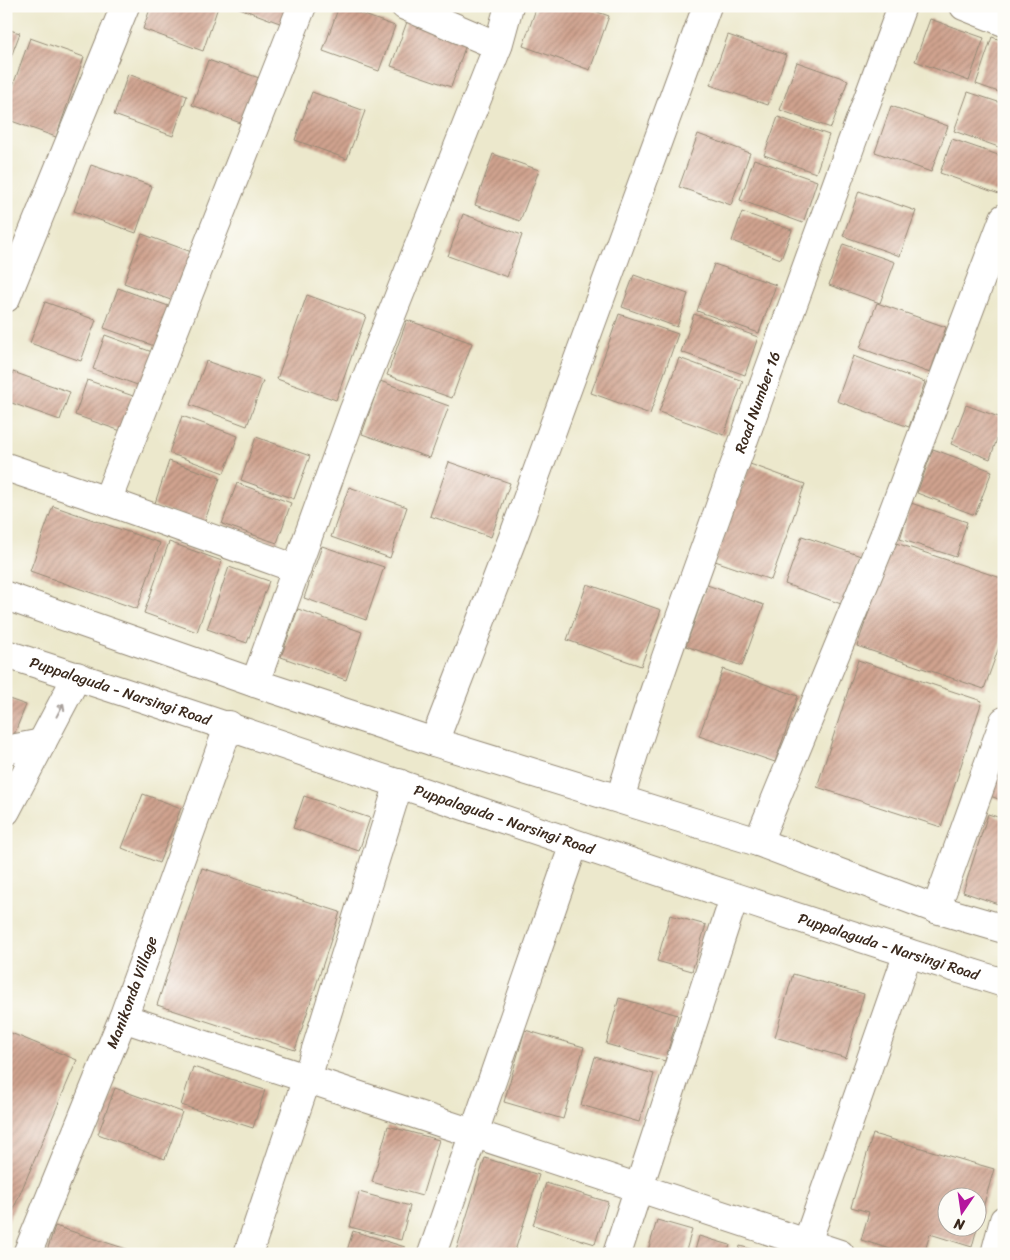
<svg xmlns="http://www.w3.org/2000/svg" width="1010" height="1260" viewBox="0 0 1010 1260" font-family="Sriracha,sans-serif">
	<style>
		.building { fill: url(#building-hatch) }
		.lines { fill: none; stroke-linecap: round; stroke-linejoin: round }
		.minor-casing { stroke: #948975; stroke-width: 30 }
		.minor { stroke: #fff; stroke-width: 28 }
		.oneway { stroke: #a79f9a }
		.labels { text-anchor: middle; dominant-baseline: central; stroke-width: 5; stroke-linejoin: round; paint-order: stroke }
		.street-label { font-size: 15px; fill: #3b2a1e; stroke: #fdfcf7 }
	</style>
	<defs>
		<pattern id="building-hatch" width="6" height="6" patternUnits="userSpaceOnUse" patternTransform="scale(1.25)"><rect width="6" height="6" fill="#d0a38f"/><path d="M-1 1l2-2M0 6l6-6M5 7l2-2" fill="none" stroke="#aa8574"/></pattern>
	</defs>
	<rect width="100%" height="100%" fill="#fdfcf7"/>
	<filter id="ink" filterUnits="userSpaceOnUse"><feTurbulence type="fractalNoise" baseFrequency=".02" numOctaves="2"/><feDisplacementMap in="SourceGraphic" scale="10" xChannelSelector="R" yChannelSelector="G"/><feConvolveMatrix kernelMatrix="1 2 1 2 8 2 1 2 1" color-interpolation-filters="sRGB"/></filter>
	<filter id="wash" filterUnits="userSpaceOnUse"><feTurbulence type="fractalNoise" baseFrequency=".0096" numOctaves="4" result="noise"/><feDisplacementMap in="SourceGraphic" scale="20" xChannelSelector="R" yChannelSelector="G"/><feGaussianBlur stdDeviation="1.12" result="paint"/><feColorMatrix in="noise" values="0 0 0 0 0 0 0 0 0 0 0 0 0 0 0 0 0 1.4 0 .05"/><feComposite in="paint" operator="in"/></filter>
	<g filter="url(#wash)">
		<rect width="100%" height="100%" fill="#ece8cc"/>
		<g id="blocks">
			<g class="building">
				<path d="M151 6 218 7 203 51 143 29Z"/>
				<path d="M234 6H292L285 25Z"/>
				<path d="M339 6 395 26 379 71 323 51Z"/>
				<path d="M537 6H581L609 16 590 70 523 46Z"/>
				<path d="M408 19 468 39 451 87 391 66Z"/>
				<path d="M930 19 984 38 969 81 915 61Z"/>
				<path d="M6 29 20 33 6 70Z"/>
				<path d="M728 35 786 55 768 105 710 85Z"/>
				<path d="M992 37 1004 41V94L976 84Z"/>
				<path d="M30 38 84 57 56 137 6 119V105Z"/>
				<path d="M208 60 262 79 246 125 192 105Z"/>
				<path d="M797 62 848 80 831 128 780 110Z"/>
				<path d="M128 74 187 96 173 136 114 115Z"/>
				<path d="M312 92 365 111 347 159 295 140Z"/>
				<path d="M968 92 1004 104V149L954 131Z"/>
				<path d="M891 106 948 126 931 172 875 152Z"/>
				<path d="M778 117 829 135 816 173 764 155Z"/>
				<path d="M698 134 750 153 731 205 679 187Z"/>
				<path d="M952 139 1004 157V179L999 194 940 173Z"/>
				<path d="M493 154 539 170 520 221 475 205Z"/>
				<path d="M754 159 817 181 803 223 740 200Z"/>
				<path d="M91 165 152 186 136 233 74 211Z"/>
				<path d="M859 191 916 211 900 256 843 236Z"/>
				<path d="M742 212 792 230 781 259 732 241Z"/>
				<path d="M463 214 522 235 507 277 448 256Z"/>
				<path d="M142 234 197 254 179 303 124 283Z"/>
				<path d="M843 244 895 262 880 303 829 285Z"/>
				<path d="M714 264 776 285 759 333 697 311Z"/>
				<path d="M634 275 688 294 677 327 622 307Z"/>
				<path d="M118 288 174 308 160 348 104 328Z"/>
				<path d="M307 295 366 316 336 400 277 379Z"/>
				<path d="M45 302 96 320 81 361 30 343Z"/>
				<path d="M877 303 946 327 930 373 860 348Z"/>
				<path d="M619 314 678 334 650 414 591 393Z"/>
				<path d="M694 314 758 337 745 375 681 352Z"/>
				<path d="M407 320 472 343 452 398 387 375Z"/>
				<path d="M105 335 155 353 143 387 93 369Z"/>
				<path d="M853 356 925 382 909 427 837 401Z"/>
				<path d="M679 358 743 381 724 435 659 412Z"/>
				<path d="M206 361 263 381 247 426 190 405Z"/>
				<path d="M13 372 70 392 60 420 6 401V392Z"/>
				<path d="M87 380 136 397 124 432 75 415Z"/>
				<path d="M380 381 449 406 430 458 362 434Z"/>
				<path d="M966 405 1004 419 990 459 951 444Z"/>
				<path d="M182 416 238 436 224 473 169 453Z"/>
				<path d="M256 437 310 456 294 499 241 480Z"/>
				<path d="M933 449 992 471 975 515 917 493Z"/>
				<path d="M169 461 220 478 204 523 154 506Z"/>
				<path d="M449 462 510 483 491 537 430 516Z"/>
				<path d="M750 464 805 484 771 580 715 561Z"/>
				<path d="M237 483 291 503 277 543 222 524Z"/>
				<path d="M349 487 407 507 390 558 331 537Z"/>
				<path d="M911 503 967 522 956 557 900 539Z"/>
				<path d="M53 506 160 543 137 609 30 571Z"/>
				<path d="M802 536 861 556 844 605 785 584Z"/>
				<path d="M169 542 222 561 197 632 144 613Z"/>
				<path d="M893 542 1004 579V633L984 689 857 646Z"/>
				<path d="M322 546 384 567 366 620 304 598Z"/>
				<path d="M229 567 269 581 247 643 207 629Z"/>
				<path d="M587 584 661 610 641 666 567 640Z"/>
				<path d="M707 585 764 605 742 666 686 646Z"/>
				<path d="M298 609 362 632 346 680 281 657Z"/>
				<path d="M858 660 982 701 941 827 817 787Z"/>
				<path d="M723 669 798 696 775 762 699 736Z"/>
				<path d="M6 698 26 705 11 742 6 740Z"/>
				<path d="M1004 757V801L990 796Z"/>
				<path d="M143 794 181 808 159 863 122 848Z"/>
				<path d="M304 796 370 818 359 851 293 828Z"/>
				<path d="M988 814 1004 819V906L963 892Z"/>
				<path d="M202 868 340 912 295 1050 157 1005Z"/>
				<path d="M670 915 706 925 692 971 657 961Z"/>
				<path d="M793 974 864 994 846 1058 775 1037Z"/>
				<path d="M619 998 678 1015 665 1061 606 1044Z"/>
				<path d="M525 1030 584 1047 563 1119 504 1102Z"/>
				<path d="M6 1031 77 1060 8 1222 6 1221Z"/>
				<path d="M595 1057 654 1074 639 1122 581 1105Z"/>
				<path d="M193 1067 265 1090 253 1128 181 1105Z"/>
				<path d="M115 1088 182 1112 165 1159 98 1134Z"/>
				<path d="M388 1126 439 1140 422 1196 372 1182Z"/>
				<path d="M873 1134 994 1169 978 1225V1198H948V1228H977L972 1247 930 1234 924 1254H907L861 1240 869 1212 851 1207Z"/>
				<path d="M485 1158 539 1175 514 1254H455Z"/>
				<path d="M546 1183 608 1202 595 1244 533 1225Z"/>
				<path d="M359 1192 410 1206 401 1240 350 1227Z"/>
				<path d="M657 1220 692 1230 685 1254H647Z"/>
				<path d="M55 1226 139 1253V1254H46Z"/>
				<path d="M353 1231 405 1247 403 1254H346Z"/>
				<path d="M699 1236 730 1245 727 1254H694Z"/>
				<path d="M740 1246 765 1253V1254H738Z"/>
			</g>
		</g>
	</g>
	<g filter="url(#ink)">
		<use href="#blocks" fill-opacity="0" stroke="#948975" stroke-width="1"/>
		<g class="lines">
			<g class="minor-casing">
				<g id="minor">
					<path d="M405 6 498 46"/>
					<path d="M964 6 1004 22"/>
					<path d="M6 298 125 6"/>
					<path d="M6 467 107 501 297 569"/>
					<path d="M107 501 302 6"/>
					<path d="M6 596 255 683 434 742 515 532 707 6"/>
					<path id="s1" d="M6 654C340 760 669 880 1004 983"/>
					<path d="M255 683 353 412 498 46 509 6"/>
					<path d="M434 742 758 842 936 909 1004 929"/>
					<path d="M6 750 42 743"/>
					<path id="s2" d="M620 799C652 690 693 583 731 475 788 319 844 162 902 6"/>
					<path d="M6 811 77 676"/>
					<path d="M758 842 884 536 1004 218"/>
					<path d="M936 909 1004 721"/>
					<path d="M123 1018 840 1254"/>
					<path id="s3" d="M27 1254 123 1018 229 725"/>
					<path d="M248 1254 307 1078 399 783"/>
					<path d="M432 1254 574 844"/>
					<path d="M617 1254 734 898"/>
					<path d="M803 1254 908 953"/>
					<path d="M995 1254 1004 1220"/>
				</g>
			</g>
			<use href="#minor" class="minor"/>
		</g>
		<defs><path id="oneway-shaft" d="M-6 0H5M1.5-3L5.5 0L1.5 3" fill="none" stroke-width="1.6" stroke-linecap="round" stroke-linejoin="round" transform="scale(1.25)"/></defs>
		<use class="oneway" href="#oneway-shaft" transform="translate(60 710) rotate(-62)"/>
	</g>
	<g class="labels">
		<g class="street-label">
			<text stroke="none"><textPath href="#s2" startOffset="420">Road Number 16</textPath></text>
			<text stroke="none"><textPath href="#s1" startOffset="120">Puppalaguda - Narsingi Road</textPath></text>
			<text stroke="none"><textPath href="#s1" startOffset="525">Puppalaguda - Narsingi Road</textPath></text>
			<text stroke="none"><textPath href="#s1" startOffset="930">Puppalaguda - Narsingi Road</textPath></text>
			<text stroke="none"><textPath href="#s3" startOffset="282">Manikonda Village</textPath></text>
		</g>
	</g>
	<rect width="1010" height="1260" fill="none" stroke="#fdfcf7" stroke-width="25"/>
	<g transform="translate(962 1212) rotate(193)"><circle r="24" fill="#fdfcf7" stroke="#afa8a0"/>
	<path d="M0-4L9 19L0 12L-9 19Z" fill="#b5179e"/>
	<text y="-8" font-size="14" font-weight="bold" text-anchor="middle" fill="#3b2a1e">N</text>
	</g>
</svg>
